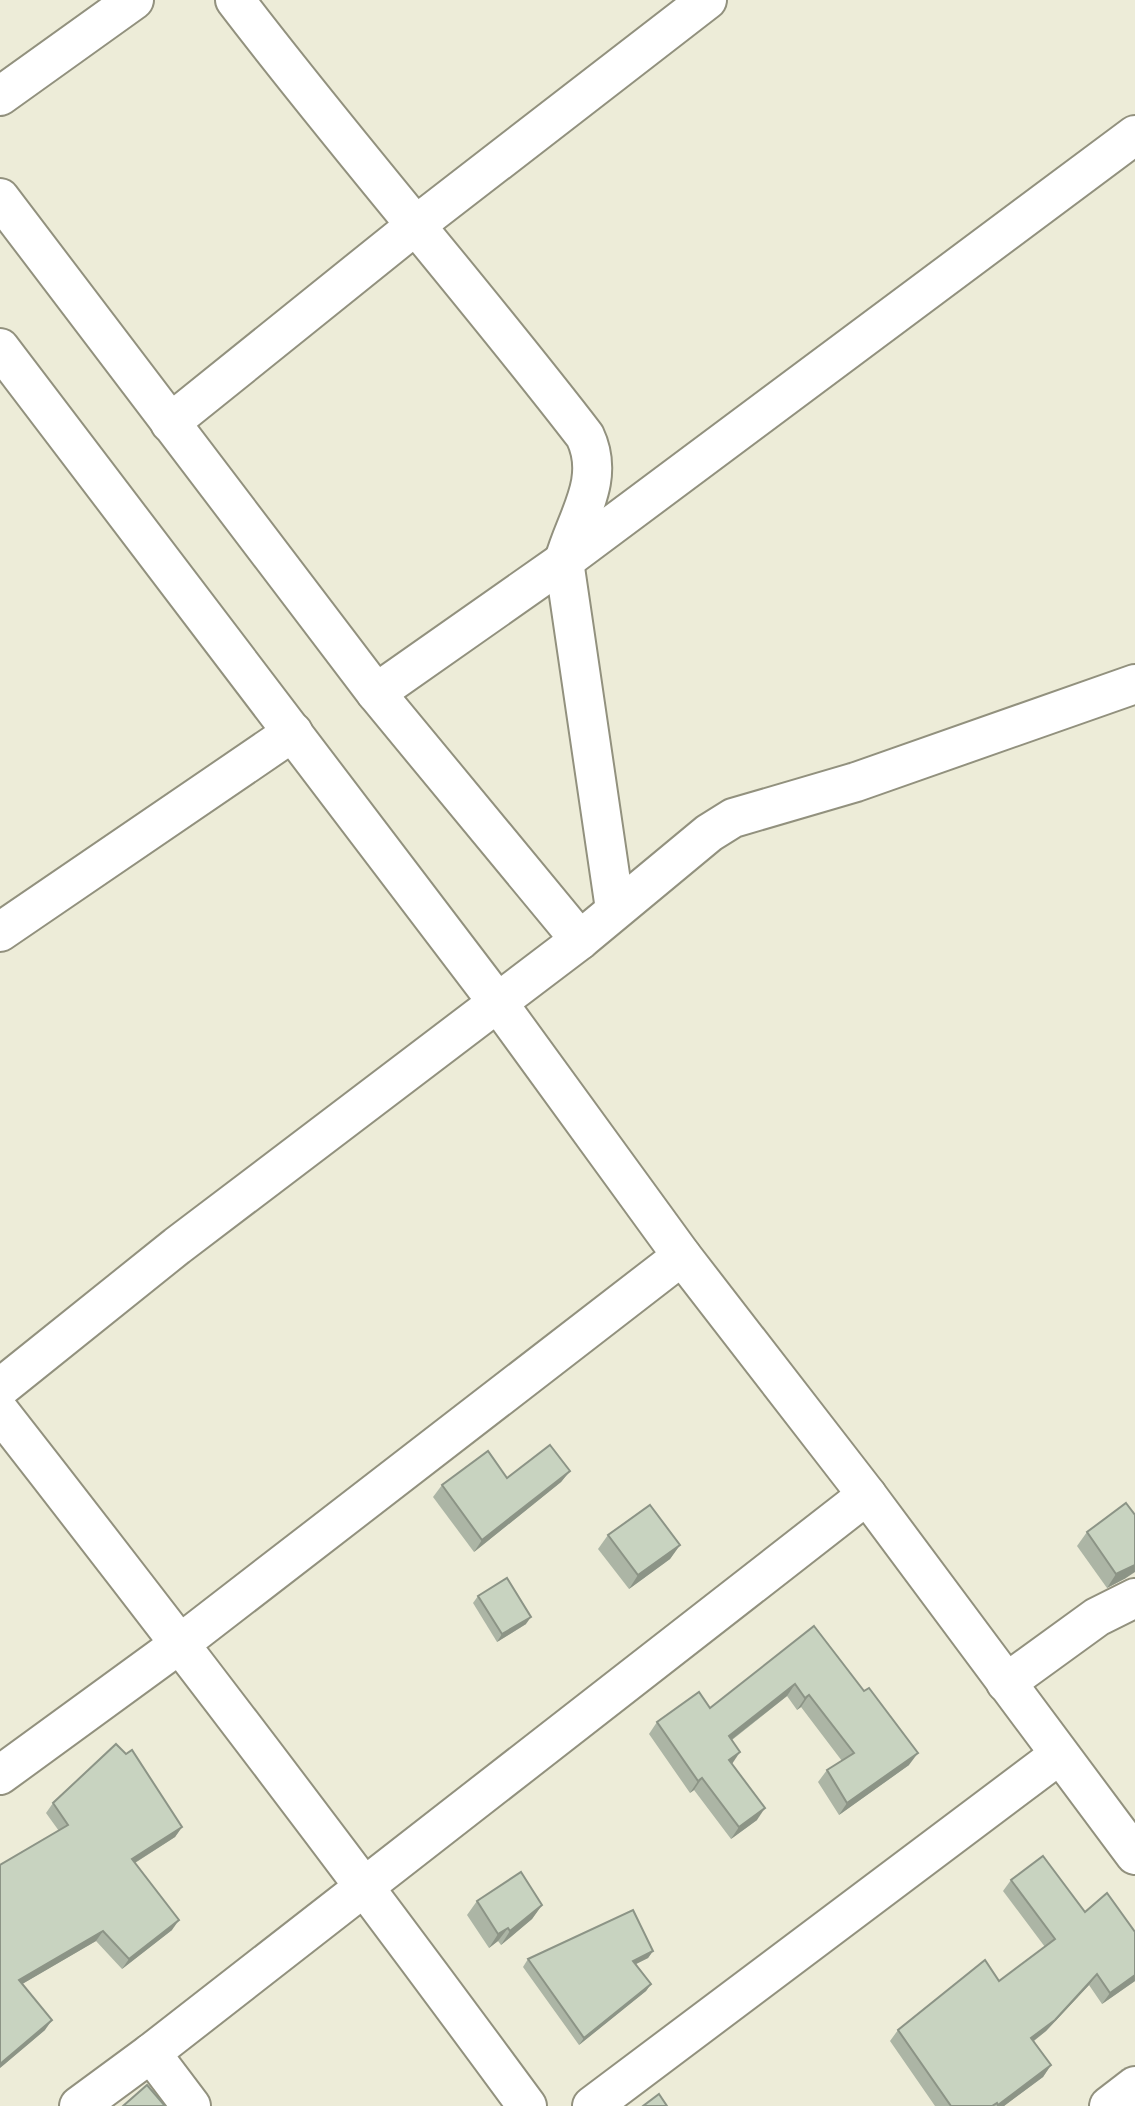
<svg xmlns="http://www.w3.org/2000/svg" width="1135" height="2106" viewBox="0 0 1135 2106" font-family="'Noto Sans',sans-serif">
	<style>
		.lines { fill: none; stroke-linecap: round; stroke-linejoin: round }
		.minor-casing { stroke: #92917e; stroke-width: 42 }
		.minor { stroke: #fff; stroke-width: 38 }
		.wall { fill: #acb5a5 }
		.shaded-wall { fill: #8c9486 }
		.building { fill: #c8d3c0; stroke: #8c9486; stroke-width: 2 }
	</style>
	<rect width="100%" height="100%" fill="#edecd8"/>
	<g class="lines">
		<g class="minor-casing">
			<g id="minor">
				<path d="M235 0C348 148 471 288 585 436 606 480 576 518 564 561L615 909"/>
				<path d="M0 96 134 0"/>
				<path d="M0 198 376 693 580 940"/>
				<path d="M0 348 498 1003 682 1256 867 1495 1135 1855"/>
				<path d="M170 423 416 225 707 0"/>
				<path d="M376 693 564 561 1135 135"/>
				<path d="M0 932 293 732"/>
				<path d="M0 1388 177 1246 580 940 709 833 733 818 856 782 1135 684"/>
				<path d="M0 1412C179 1641 355 1872 527 2106"/>
				<path d="M1006 1683 1097 1617 1135 1598"/>
				<path d="M0 1775 181 1643 682 1256"/>
				<path d="M151 2053 191 2106"/>
				<path d="M79 2106 151 2053 867 1495"/>
				<path d="M592 2106 1059 1755"/>
				<path d="M1109 2106 1135 2086"/>
			</g>
		</g>
		<use href="#minor" class="minor"/>
	</g>
	<g class="wall">
		<path d="M570 1471 561 1482 474 1552 433 1497 442 1485Z"/>
		<path d="M1087 1532 1126 1578 1107 1588 1077 1546Z"/>
		<path d="M608 1535 680 1545 670 1559 629 1589 598 1549Z"/>
		<path d="M478 1596 526 1624 497 1642 473 1603Z"/>
		<path d="M814 1626 909 1765 839 1815 818 1782 827 1770 842 1761 801 1707 797 1710 787 1696 732 1740V1764L757 1820 731 1839 694 1790 690 1793 649 1734 657 1722 710 1708Z"/>
		<path d="M53 1803 182 1827 175 1837 135 1863 172 1930 122 1969 96 1941 22 1984 45 2030 0 2068 59 1831 46 1813Z"/>
		<path d="M1011 1880 1135 1981 1102 2004 1089 1985 1046 2031 1034 2041 1051 2065 1043 2077 1004 2106H935L890 2041 898 2030 999 1981 1045 1947 1003 1891Z"/>
		<path d="M477 1901 542 1905 532 1919 501 1945 498 1941 489 1948 467 1915Z"/>
		<path d="M653 1951 648 1958 636 1964 651 1984 646 1991 579 2045 523 1967 528 1959Z"/>
	</g>
	<g class="shaded-wall">
		<path d="M570 1471 561 1482 474 1552 482 1540Z"/>
		<path d="M680 1545 670 1559 629 1589 638 1575Z"/>
		<path d="M1135 1565V1572L1126 1578 1107 1588 1116 1574Z"/>
		<path d="M531 1617 526 1624 497 1642 502 1634Z"/>
		<path d="M795 1684 787 1696 721 1748 729 1736Z"/>
		<path d="M809 1695 801 1707 797 1710 805 1698Z"/>
		<path d="M740 1752 732 1764 729 1760Z"/>
		<path d="M918 1753 909 1765 839 1815 847 1803Z"/>
		<path d="M702 1778 694 1790 690 1793 698 1781Z"/>
		<path d="M765 1808 757 1820 731 1839 739 1827Z"/>
		<path d="M182 1827 175 1837 125 1869 132 1859Z"/>
		<path d="M542 1905 532 1919 501 1945 510 1931Z"/>
		<path d="M179 1920 172 1930 122 1969 129 1959Z"/>
		<path d="M508 1928 498 1941 489 1948 498 1934Z"/>
		<path d="M103 1931 96 1941 12 1990 19 1980Z"/>
		<path d="M653 1951 648 1958 628 1968 633 1961Z"/>
		<path d="M1097 1974 1089 1985 1046 2031 1023 2049 1031 2038Z"/>
		<path d="M1135 1975V1981L1102 2004 1110 1993Z"/>
		<path d="M651 1984 646 1991 579 2045 584 2038Z"/>
		<path d="M52 2020 45 2030 0 2068V2064Z"/>
		<path d="M1051 2065 1043 2077 1004 2106H997Z"/>
	</g>
	<g class="building">
		<path d="M550 1445 570 1471 482 1540 442 1485 488 1451 507 1478Z"/>
		<path d="M1126 1503 1135 1515V1565L1116 1574 1087 1532Z"/>
		<path d="M650 1505 680 1545 638 1575 608 1535Z"/>
		<path d="M507 1578 531 1617 502 1634 478 1596Z"/>
		<path d="M814 1626 864 1691 869 1688 918 1753 847 1803 827 1770 854 1753 809 1695 805 1698 795 1684 729 1736 740 1752 729 1760 765 1808 739 1827 702 1778 698 1781 657 1722 699 1692 710 1708Z"/>
		<path d="M116 1744 126 1754 132 1750 182 1827 132 1859 179 1920 129 1959 103 1931 19 1980 52 2020 0 2064V1865L68 1825 53 1803Z"/>
		<path d="M1043 1856 1085 1912 1107 1893 1135 1932V1975L1110 1993 1097 1974 1055 2020 1031 2038 1051 2065 998 2105 997 2103 992 2106H951L898 2030 985 1960 999 1981 1055 1939 1011 1880Z"/>
		<path d="M521 1872 542 1905 510 1931 508 1928 498 1934 477 1901Z"/>
		<path d="M633 1910 653 1951 633 1961 651 1984 584 2038 528 1959Z"/>
		<path d="M147 2085 165 2106H123Z"/>
		<path d="M659 2094 667 2106H643Z"/>
	</g>
</svg>
